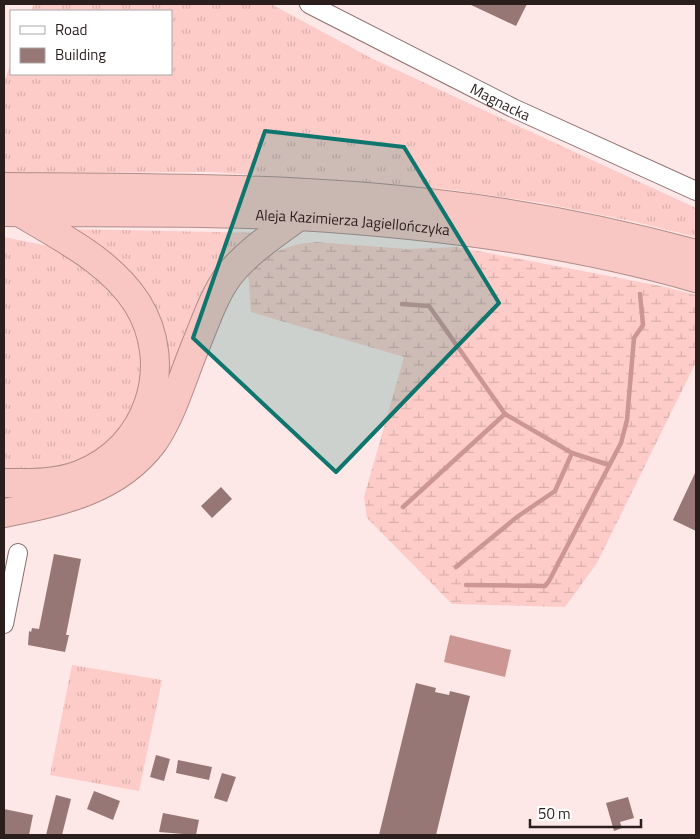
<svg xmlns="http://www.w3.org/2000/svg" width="700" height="839" viewBox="0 0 700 839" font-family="'Titillium Web',sans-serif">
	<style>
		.grass { fill: url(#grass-tufts) }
		.wetland { fill: url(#wetland-marsh) }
		.water { fill: #cb9694 }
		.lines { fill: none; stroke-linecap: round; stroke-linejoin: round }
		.stream { stroke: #cb9694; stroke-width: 4.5 }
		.building { fill: #967775 }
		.minor-casing { stroke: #8c6e6d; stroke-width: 20 }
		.motorway-casing { stroke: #b08c8a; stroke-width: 30 }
		.minor { stroke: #fff; stroke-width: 18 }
		.motorway { stroke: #f8c7c4; stroke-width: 28 }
		.marked { fill: #0f766e; fill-opacity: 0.2; stroke: #0f766e; stroke-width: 4; stroke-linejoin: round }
		.labels { text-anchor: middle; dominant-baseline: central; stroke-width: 4.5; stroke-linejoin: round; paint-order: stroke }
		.street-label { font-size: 15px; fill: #2b1f1e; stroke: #fff }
	</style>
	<defs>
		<pattern id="grass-tufts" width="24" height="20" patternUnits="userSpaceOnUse" patternTransform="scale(1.25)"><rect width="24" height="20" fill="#fdccc9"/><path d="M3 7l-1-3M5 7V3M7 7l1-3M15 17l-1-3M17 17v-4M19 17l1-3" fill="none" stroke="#d9afac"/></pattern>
		<pattern id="wetland-marsh" width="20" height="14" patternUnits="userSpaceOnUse" patternTransform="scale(1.25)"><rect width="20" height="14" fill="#fdccc9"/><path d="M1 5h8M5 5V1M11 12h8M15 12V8" fill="none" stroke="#d9afac"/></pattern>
	</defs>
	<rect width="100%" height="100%" fill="#fde8e7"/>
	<g class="grass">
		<path d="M34 4H271L371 58 696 208V237L636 222 542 203 446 189 213 172 4 173V82L11 63V74H171V11H31Z"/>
		<path d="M64 229 270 233 162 403 166 348Z"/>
		<path d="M4 237 48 246 72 258 95 275 127 309 139 333 145 359 137 404 112 443 76 467 27 473 4 468Z"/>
		<path d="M72 665 162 680 139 791 50 775Z"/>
	</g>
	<path class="wetland" d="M316 242 407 249 457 247 666 287 696 295V362L597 563 565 607 452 604 367 518 364 497 404 357 251 312 248 272C268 253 288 244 316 242Z"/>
	<path class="water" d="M450 635 511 650 505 677 444 662Z"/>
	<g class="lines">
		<g class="stream">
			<path d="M402 304 429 306 505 414 572 453 609 465"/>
			<path d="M403 507 505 414"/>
			<path d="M456 567 517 517 555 491 572 453"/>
			<path d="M466 585 545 586 549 581 621 443 627 420 634 338 643 325 640 294"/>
		</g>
	</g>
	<g class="building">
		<path d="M469 4H527L516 26Z"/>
		<path d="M696 471V531L673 520Z"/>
		<path d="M221 487 232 499 212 518 201 506Z"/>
		<path d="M54 554 81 559 66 635H69L65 652 28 645 29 631 31 632 32 628 39 629Z"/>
		<path d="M416 683 436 688 435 692 449 695 450 691 470 696 464 720 436 835H379Z"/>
		<path d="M156 755 170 759 164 781 150 777Z"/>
		<path d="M178 760 212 767 209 780 176 773Z"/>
		<path d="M222 773 236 777 227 802 214 798Z"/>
		<path d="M94 791 120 801 113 820 87 809Z"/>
		<path d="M56 795 71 799 62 835H46Z"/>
		<path d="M628 797 634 818 620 822 622 828 614 831 606 803Z"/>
		<path d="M4 809 33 815 29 835H4Z"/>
		<path d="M163 813 199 820 196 835 159 832Z"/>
	</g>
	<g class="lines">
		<g class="minor-casing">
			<g id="minor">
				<path id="s1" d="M309 4 513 108 696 191"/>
				<path d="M4 624 18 553"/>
			</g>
		</g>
		<g class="motorway-casing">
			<g id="motorway">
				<path d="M4 187C151 188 299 187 445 205 530 215 614 232 696 254"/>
				<path id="s2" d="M4 212C102 213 200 211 298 216 432 224 568 241 696 278"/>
				<path d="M4 483C28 483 56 484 79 475 149 449 176 365 137 303 110 261 62 238 21 213"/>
				<path d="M4 513C60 502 118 490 154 441 172 415 183 376 195 347 205 323 214 295 229 275 248 251 275 234 299 216"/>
			</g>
		</g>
		<use href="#minor" class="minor"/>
		<use href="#motorway" class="motorway"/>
	</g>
	<path class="marked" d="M265 131 404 147 499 303 336 472 193 338Z"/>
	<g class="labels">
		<g class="street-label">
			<text stroke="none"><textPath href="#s1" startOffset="215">Magnacka</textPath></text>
			<text stroke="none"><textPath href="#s2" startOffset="349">Aleja Kazimierza Jagiellończyka</textPath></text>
		</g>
	</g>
	<rect width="700" height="839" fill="none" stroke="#2b1f1e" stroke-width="10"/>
	<rect x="10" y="10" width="162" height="65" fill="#ffffff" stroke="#aaa5a5"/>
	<rect x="20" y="26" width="25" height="8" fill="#ffffff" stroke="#aaa5a5"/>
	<text x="55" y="35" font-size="15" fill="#2b1f1e">Road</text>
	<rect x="20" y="48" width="25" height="15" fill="#967775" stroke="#aaa5a5"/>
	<text x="55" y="60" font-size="15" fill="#2b1f1e">Building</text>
	<path d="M530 819v8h111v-8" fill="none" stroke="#2b1f1e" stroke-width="2.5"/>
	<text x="538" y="819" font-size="15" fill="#2b1f1e" stroke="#ffffff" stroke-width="4" paint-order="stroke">50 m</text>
</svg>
